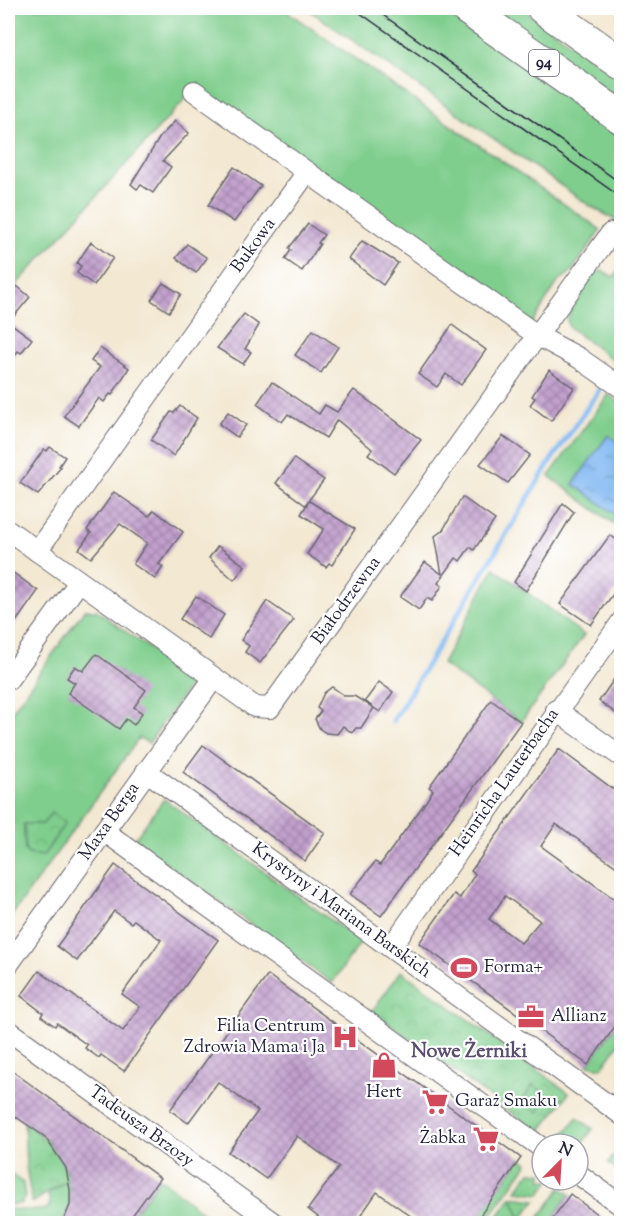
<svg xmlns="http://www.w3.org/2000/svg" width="629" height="1231" viewBox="0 0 629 1231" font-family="'Sorts Mill Goudy',serif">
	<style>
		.grass { fill: #7fce8d; stroke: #507864; stroke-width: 1.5; fill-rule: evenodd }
		.park { fill: url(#park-crowns); stroke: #507864; stroke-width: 1.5; fill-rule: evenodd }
		.water { fill: url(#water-ripples); stroke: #536e97; stroke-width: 1.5 }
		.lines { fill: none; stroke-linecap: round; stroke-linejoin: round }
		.stream { stroke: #84baf3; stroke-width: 5 }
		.building { fill: url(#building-cross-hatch); fill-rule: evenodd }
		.minor-casing { stroke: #6b6770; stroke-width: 22 }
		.primary-casing { stroke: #6b6770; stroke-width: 34 }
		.minor { stroke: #fff; stroke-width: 20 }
		.primary { stroke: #fff; stroke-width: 32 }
		.tram { stroke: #22223b; stroke-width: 1.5 }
		.labels { text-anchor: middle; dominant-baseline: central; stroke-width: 4.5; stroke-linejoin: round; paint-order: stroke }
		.shield { fill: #fff; stroke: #646476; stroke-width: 1.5 }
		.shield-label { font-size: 16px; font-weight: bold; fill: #22223b }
		.street-label { font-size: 18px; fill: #22223b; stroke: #fff }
		.poi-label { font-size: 18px; fill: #22223b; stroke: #fff; text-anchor: start }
		.neighbourhood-label { font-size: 20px; font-weight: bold; fill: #5a4e6e; stroke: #fff }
	</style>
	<defs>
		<pattern id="park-crowns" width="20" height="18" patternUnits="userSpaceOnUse" patternTransform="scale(1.5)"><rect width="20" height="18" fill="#7fce8d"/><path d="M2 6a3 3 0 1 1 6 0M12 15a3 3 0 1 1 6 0" fill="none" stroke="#6db17b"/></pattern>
		<pattern id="water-ripples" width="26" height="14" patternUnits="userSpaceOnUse" patternTransform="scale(1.5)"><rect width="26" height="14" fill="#84baf3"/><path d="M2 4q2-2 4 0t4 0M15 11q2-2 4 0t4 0" fill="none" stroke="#6c97c6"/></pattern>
		<pattern id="building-cross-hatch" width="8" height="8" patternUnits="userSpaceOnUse" patternTransform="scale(1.5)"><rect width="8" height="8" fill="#c2a0ce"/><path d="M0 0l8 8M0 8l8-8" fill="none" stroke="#9d82a8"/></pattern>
	</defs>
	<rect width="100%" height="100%" fill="#fff"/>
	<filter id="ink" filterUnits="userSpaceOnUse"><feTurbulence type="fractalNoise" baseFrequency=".0167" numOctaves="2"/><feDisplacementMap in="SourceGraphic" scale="12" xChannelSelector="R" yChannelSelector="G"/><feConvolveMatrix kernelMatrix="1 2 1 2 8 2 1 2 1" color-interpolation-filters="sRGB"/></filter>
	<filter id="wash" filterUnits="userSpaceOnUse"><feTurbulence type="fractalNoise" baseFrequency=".008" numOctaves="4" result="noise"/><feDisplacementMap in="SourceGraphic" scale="24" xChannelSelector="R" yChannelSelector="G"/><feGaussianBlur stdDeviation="1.35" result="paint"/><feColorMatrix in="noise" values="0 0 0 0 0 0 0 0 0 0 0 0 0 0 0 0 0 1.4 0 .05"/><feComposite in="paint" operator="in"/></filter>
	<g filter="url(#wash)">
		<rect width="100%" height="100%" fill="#f3e8d2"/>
		<g class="grass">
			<path d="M8 8H282L601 230 571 272 558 282 532 323 188 96 8 294Z"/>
			<path d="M306 8H446L621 132V224L589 205Z"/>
			<path d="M485 8H521L621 79V104Z"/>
			<path d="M621 267V366L569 327 567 319 571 308 567 305 592 273 602 271 614 277Z"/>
			<path d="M609 394 621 404V529L549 476Z"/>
			<path d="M494 568 584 635 521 722 442 664Z"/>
			<path d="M84 610H96L189 677V686L149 743 139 738 8 921V717ZM24 824H43L25 849Z"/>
			<path d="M164 799 361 942 332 983 134 840Z"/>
			<path d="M614 1028 621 1029V1041L602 1068 588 1065Z"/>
			<path d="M533 1085 549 1096 538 1112 522 1101Z"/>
			<path d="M577 1117 593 1129 581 1145 565 1133Z"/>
			<path d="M621 1147 622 1148 621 1173 608 1163Z"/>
			<path d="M521 1158 528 1163 491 1215 480 1214Z"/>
			<path d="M8 1172 23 1183 25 1197 20 1204 8 1205Z"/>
			<path d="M530 1172 542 1173V1180H550L540 1194 516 1191Z"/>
			<path d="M160 1178 215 1223 126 1224Z"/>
			<path d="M69 1179 70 1205 62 1223H8V1209C21 1209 34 1212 47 1209L50 1204 48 1194Z"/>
			<path d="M561 1188 570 1194 549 1223 538 1219Z"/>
			<path d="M512 1197 521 1219 498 1216Z"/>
		</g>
		<g class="park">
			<path d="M51 813 65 823 43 856 28 854 25 849 24 824H43Z"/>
			<path d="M401 971 569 1093 539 1133 372 1011ZM533 1085 548 1096 538 1112 522 1101Z"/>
			<path d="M24 1122C46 1138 61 1153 69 1179L32 1203 26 1166Z"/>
			<path d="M512 1197 536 1200 521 1219Z"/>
		</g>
		<path class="water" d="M608 435 621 445V518L573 484Z"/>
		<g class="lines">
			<g class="stream">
				<path d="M619 362 622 359"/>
				<path d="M393 721 550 462 601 388"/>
			</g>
		</g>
		<g id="blocks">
			<g class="building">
				<path d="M175 121 189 133 163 161 171 167 153 193 141 185 137 189 131 184 160 137Z"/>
				<path d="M234 167 261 186 234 222 208 205Z"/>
				<path d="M308 224 324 235 318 243 320 244 302 271 285 259 291 250 289 248Z"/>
				<path d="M362 241 398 263 383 285 349 259Z"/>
				<path d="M91 242 113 258 94 285 77 273 81 266 77 263Z"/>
				<path d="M187 244 207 258 196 273 176 258Z"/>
				<path d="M163 283 181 294 169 312 151 300Z"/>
				<path d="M17 286 30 297 9 322 32 339 21 353 18 351 8 365V298Z"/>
				<path d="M244 314 259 325 245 349 251 352 243 364 217 348Z"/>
				<path d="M452 325 486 350 461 385 446 374 437 387 418 374Z"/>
				<path d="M313 330 338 347 321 373 295 355Z"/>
				<path d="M100 348 129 368 112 395 110 394 104 402 99 398 79 426 64 416 100 367 91 361Z"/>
				<path d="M549 370 574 388 551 421 530 405 535 398 532 396Z"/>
				<path d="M272 382 319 414 325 405 337 412 354 390 421 440 394 473 368 454 372 449 337 420 326 438 288 414 282 422 257 404Z"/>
				<path d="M180 406 197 418 174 456 151 440 171 412 174 413Z"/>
				<path d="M228 412 246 425 237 437 219 424Z"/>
				<path d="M503 436 530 455 508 483 480 464Z"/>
				<path d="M50 447 65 457 59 466 61 467 38 495 20 483 44 449 47 451Z"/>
				<path d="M294 459 324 480 305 505 276 483Z"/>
				<path d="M114 492 149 516 154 510 183 532 159 564 163 567 155 579 133 564 147 543 120 524 91 558 79 549 91 533 87 530Z"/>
				<path d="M462 497 495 520 474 550 470 547 460 561 456 558 438 583 442 586 432 601 427 598 419 610 400 597 425 562 442 574 435 536 443 530Z"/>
				<path d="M309 501 355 529 332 565 329 563 326 567 307 554 324 529 301 514Z"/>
				<path d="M563 503 574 512 526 591 514 582Z"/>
				<path d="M610 535 621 543V583L591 625 560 604Z"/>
				<path d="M218 546 245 566 234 580 209 558Z"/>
				<path d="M8 569 38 591 8 633Z"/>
				<path d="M196 596 224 615 209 639 180 619Z"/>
				<path d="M267 601 294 620 260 663 245 652 249 646 241 640Z"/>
				<path d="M96 654 146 690 134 707 142 713 134 725 126 719 119 729 68 693 75 683 67 678 75 666 83 671Z"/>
				<path d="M621 669V717L599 701Z"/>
				<path d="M379 682 393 692 380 712 374 708 361 728H356L352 733 343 726 337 734 326 733 320 729 315 719 321 711 317 708 324 693 332 687 345 696H354L374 708 365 701Z"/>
				<path d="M491 700 521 722 381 916 350 894 375 862 380 865 427 800 433 790 429 787Z"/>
				<path d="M203 745 325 833 305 861 183 772Z"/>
				<path d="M559 749 621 795V870L556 824 541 846 621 904V1018L588 1065 419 943 454 894 460 898 475 874 471 871ZM505 896 540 921 521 943 489 919Z"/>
				<path d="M115 865 218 940 124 1071 101 1055 99 1058 85 1048 87 1045 57 1023 55 1026 41 1016 43 1013 21 996 39 971 123 1031 140 1007 122 994 161 940 134 920 131 923 114 911 77 961 57 946Z"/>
				<path d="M268 975 521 1158 474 1224H422L377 1192 355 1224H327L308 1209 339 1167 297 1136 266 1179 228 1152 258 1111 218 1082 188 1123 170 1110Z"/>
				<path d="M8 1068 160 1178 126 1224H62L70 1205V1190L66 1168 45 1137 16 1117 8 1116Z"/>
				<path d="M570 1194 610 1224H549Z"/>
			</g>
		</g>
	</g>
	<g filter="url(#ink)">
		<use href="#blocks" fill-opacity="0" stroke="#6b6770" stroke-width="1.5"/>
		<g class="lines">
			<g class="minor-casing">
				<g id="minor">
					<path d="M194 91 307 172"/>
					<path d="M8 530 255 707 270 708 611 233"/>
					<path d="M37 551 307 172 538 336 579 358 622 388"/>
					<path d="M8 680 79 582"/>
					<path d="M556 710 622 757"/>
					<path d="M146 771 622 1115"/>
					<path d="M104 831 542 1148"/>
					<path d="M391 947 622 621"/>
					<path d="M8 965 214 678"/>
					<path d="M8 1030 275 1224"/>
					<path d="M578 1174 622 1206"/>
				</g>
			</g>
			<g class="primary-casing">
				<g id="primary">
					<path d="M466 8 622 118"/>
					<path d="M543 8 622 64"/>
				</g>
			</g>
			<use href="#minor" class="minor"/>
			<use href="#primary" class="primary"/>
			<g class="tram">
				<path d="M353 8 622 198"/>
				<path d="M373 8 622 184"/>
			</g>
		</g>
	</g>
	<defs>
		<g id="stadium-bare" transform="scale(2.07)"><path d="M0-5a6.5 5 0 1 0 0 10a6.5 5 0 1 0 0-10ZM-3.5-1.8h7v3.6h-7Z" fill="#d1495b" stroke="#fff" stroke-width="2.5" paint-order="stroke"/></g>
		<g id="office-bare" transform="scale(2.07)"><path d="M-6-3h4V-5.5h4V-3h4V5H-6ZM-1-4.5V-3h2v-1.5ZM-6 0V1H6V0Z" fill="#d1495b" stroke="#fff" stroke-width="2.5" paint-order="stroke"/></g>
		<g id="hospital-bare" transform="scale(2.07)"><path d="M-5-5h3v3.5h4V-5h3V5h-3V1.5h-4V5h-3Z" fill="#d1495b" stroke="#fff" stroke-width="2.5" paint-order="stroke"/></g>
		<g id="shop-bare" transform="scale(2.07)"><path d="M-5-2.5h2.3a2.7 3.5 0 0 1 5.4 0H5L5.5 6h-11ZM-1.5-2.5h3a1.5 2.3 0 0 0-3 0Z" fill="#d1495b" stroke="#fff" stroke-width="2.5" paint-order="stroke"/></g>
		<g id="supermarket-bare" transform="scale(2.07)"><path d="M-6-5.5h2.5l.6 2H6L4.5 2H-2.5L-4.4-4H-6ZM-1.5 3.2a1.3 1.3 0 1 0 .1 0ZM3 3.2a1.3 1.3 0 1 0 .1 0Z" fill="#d1495b" stroke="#fff" stroke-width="2.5" paint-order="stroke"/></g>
	</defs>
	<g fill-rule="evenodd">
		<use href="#stadium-bare" x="464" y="968"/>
		<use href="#office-bare" x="531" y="1017"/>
		<use href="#hospital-bare" x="345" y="1037"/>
		<use href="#shop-bare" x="384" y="1065"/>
		<use href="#supermarket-bare" x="435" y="1102"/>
		<use href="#supermarket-bare" x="486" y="1139"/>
	</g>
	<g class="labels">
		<rect class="shield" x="529" y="50" width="30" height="26" rx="4.5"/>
		<g class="shield-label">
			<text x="544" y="63">94</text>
		</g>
		<g class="street-label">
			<text transform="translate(254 246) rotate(-54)">Bukowa</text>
			<text transform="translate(347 601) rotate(-54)">Białodrzewna</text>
			<text transform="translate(505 783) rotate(-55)">Heinricha Lauterbacha</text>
			<text transform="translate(110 822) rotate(-55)">Maxa Berga</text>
			<text transform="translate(341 911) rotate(36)">Krystyny i Mariana Barskich</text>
			<text transform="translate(141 1127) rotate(36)">Tadeusza Brzozy</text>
		</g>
		<g class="poi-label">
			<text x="484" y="968">Forma+</text>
			<text x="551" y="1017">Allianz</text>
			<text x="325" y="1027" text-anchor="end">Filia Centrum<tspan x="325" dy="21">Zdrowia Mama i Ja</tspan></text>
			<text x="384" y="1093" text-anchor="middle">Hert</text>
			<text x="455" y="1102">Garaż Smaku</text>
			<text x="466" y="1139" text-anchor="end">Żabka</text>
		</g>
		<g class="neighbourhood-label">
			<text x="469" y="1052">Nowe Żerniki</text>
		</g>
	</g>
	<rect width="629" height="1231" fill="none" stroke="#fff" stroke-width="30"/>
	<g transform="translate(560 1162) rotate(24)"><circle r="28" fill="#ffffff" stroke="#a7a7b1" stroke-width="1.5"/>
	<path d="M0-4.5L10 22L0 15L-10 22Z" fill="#d1495b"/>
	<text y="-9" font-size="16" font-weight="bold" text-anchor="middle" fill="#22223b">N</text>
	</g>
</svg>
